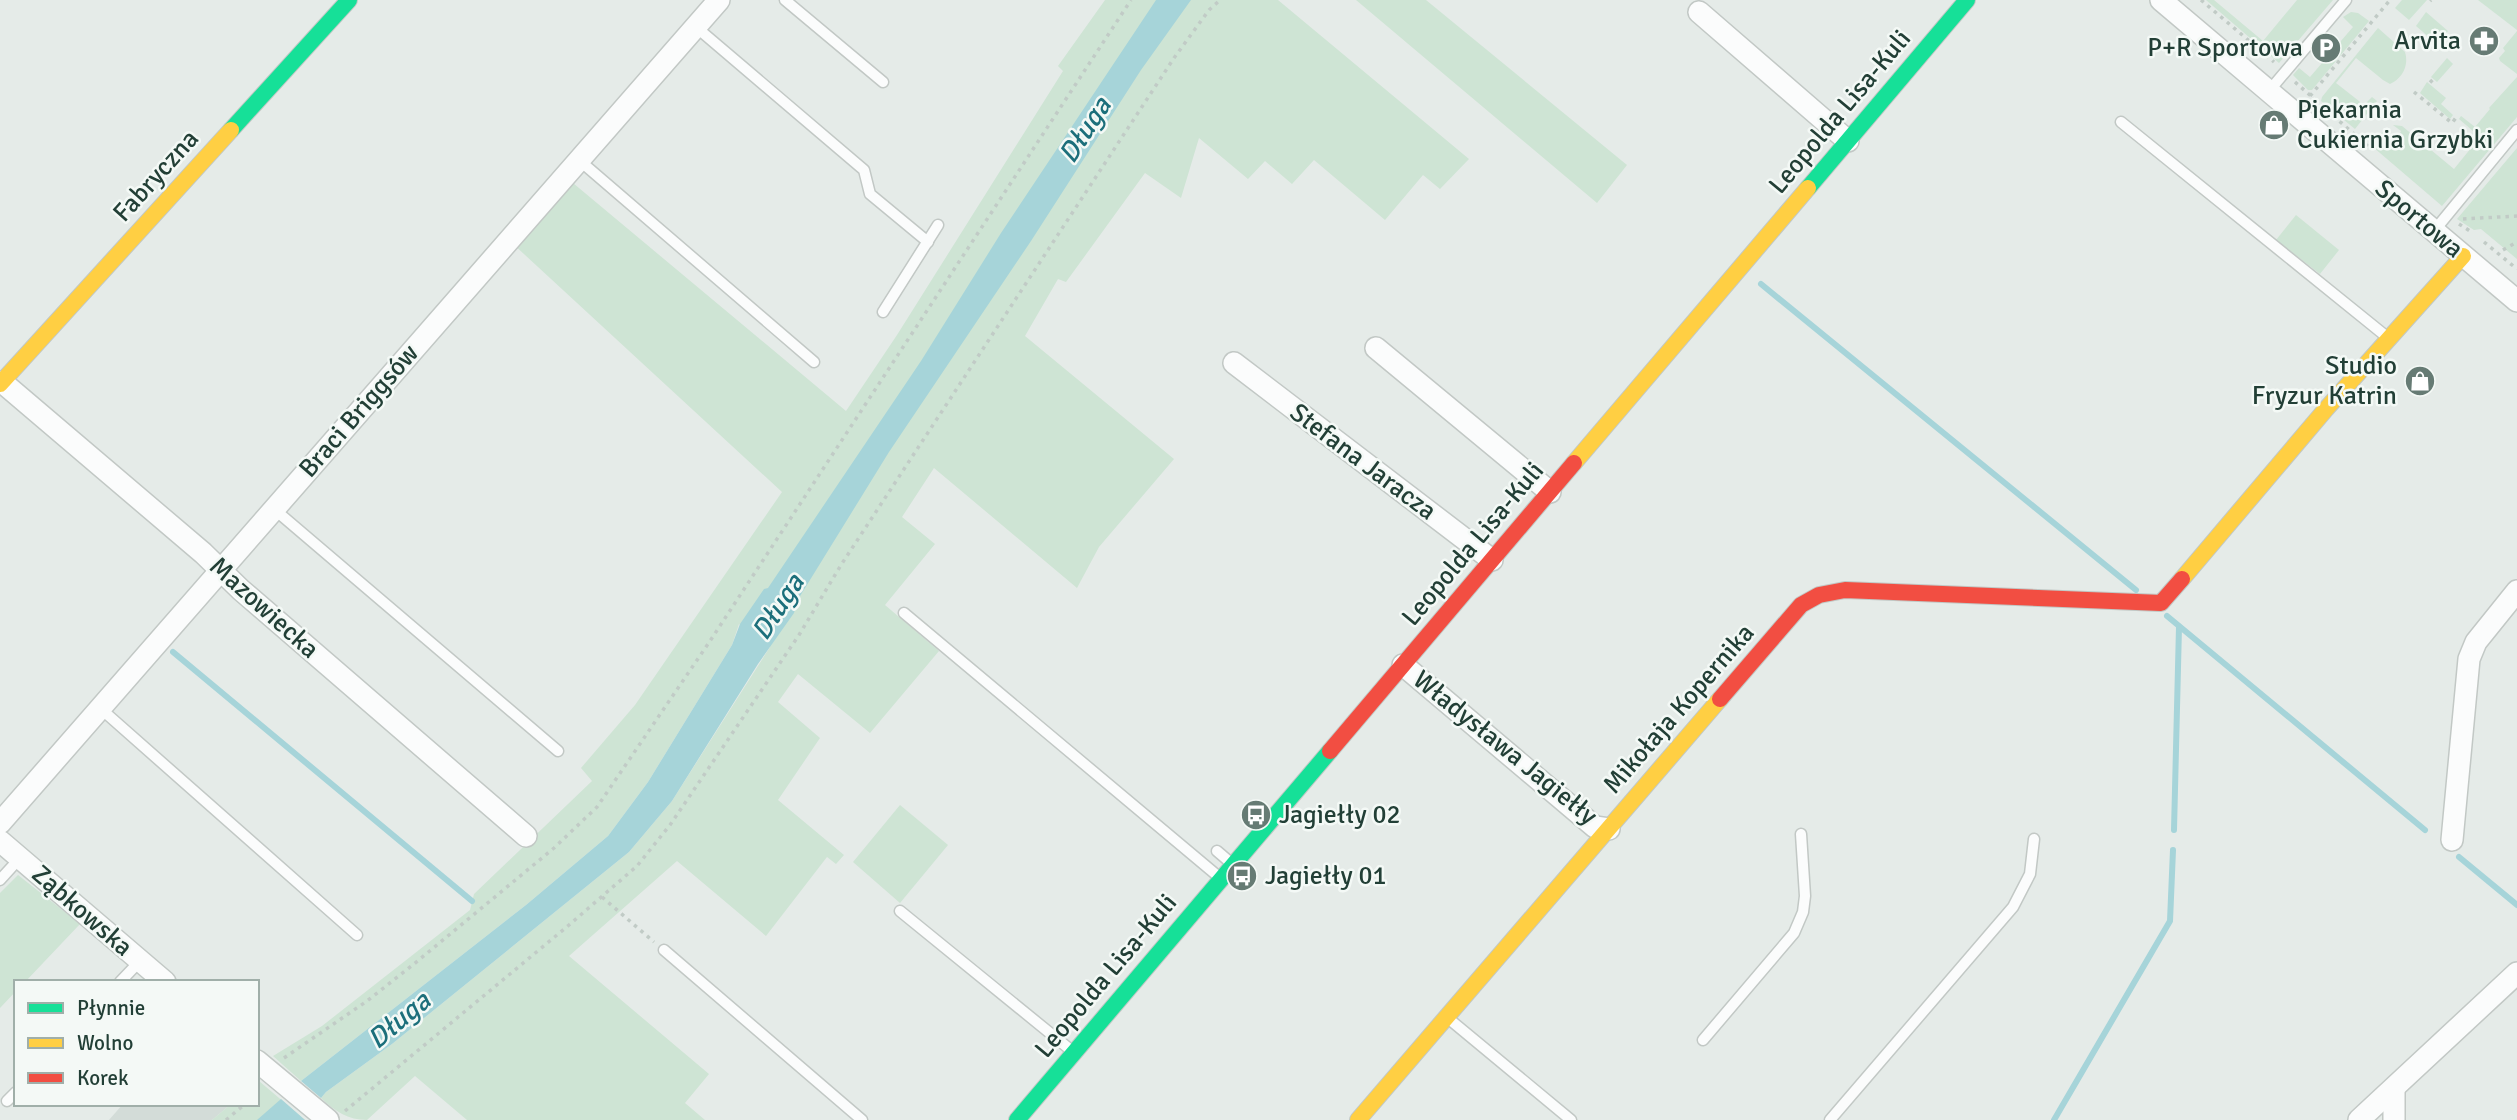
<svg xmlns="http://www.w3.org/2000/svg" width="2517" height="1120" viewBox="0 0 2517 1120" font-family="Signika,sans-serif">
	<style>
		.built { fill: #d3dcd8 }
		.green { fill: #cee4d4 }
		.water { fill: #a6d4d9 }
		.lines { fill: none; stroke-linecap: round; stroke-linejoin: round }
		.stream { stroke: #a6d4d9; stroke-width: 6 }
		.lane-casing { stroke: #c2c8c5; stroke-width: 13 }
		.street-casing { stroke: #c2c8c5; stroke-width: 24 }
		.fast-casing { stroke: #c1c8c5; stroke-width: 18 }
		.slow-casing { stroke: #c1c8c5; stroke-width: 18 }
		.jam-casing { stroke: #c1c8c5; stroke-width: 18 }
		.path { stroke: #c1cbc6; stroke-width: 3.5; stroke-dasharray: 3.5 5; stroke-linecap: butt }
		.lane { stroke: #fbfcfc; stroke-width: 10 }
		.street { stroke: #fbfcfc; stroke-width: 21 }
		.fast { stroke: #16e098; stroke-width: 16 }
		.slow { stroke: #ffcf43; stroke-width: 16 }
		.jam { stroke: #f24e42; stroke-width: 16 }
		.labels { text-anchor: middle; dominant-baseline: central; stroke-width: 5; stroke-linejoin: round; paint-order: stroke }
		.poi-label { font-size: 26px; fill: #223f36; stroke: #f4f9f6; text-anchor: end }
		.street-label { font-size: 26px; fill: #223f36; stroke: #f4f9f6 }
		.water-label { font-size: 28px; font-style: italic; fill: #1c6f7b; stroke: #f4f9f6 }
	</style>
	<rect width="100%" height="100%" fill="#e5ebe8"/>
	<path class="built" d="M123 1104H231L212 1120H109Z"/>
	<g class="green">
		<path d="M1105 0H1278L1469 159 1440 189 1423 175 1385 220 1314 160 1292 184 1265 161 1248 179 1199 138 1181 198 1145 173 1066 282 1058 279 1025 336 1174 459 1099 547 1077 588 934 468 902 517 935 544 885 605 939 651 870 733 798 674 778 702 820 738 778 800 844 855 836 864 827 857 766 936 677 861 569 956 709 1074 685 1103 705 1120H467L415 1076 367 1120C348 1120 335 1111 321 1098L326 1092 392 1044 629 852 672 801 770 647 739 624 732 645 648 782 608 836 526 905 301 1081 273 1056 322 1026 470 910 474 894 592 781 581 768 635 705 782 492 512 243 567 178 846 411 897 335 1063 71 1058 66Z"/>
		<path d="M1356 0H1426L1627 165 1597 203Z"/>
		<path d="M2206 0H2214L2263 41 2297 0H2333L2279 63Z"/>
		<path d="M2402 0H2427L2409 20 2395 8Z"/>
		<path d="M2478 0H2517V30Z"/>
		<path d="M2351 12 2358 13 2369 21 2312 90H2308L2293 75 2299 68 2310 77 2353 27 2343 17Z"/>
		<path d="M2426 12 2448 31 2437 44 2416 26Z"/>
		<path d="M2378 28 2405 52C2409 65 2403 78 2390 84L2383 80 2356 58 2336 83 2364 105 2372 97 2377 101 2355 129 2321 101 2322 97Z"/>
		<path d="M2517 31V74L2500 61 2499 58 2505 51 2503 48Z"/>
		<path d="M2447 58 2453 64 2437 82 2431 77Z"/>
		<path d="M2517 77V117L2442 206 2373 147V144L2386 128 2390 131 2387 139 2396 142 2401 131 2393 125 2402 126 2454 169 2480 137 2459 119 2461 116 2475 127 2490 109 2489 108Z"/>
		<path d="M2427 82 2446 98 2441 104 2453 115 2450 119 2420 93Z"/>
		<path d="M2517 148V259L2481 229 2474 230 2457 219Z"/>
		<path d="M2296 215 2339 250 2320 274 2276 240Z"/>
		<path d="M900 805 948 845 900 903 853 862Z"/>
		<path d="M18 875 80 924 25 982H16V991L0 1008V893Z"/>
		<path d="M259 1081 305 1120H212L231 1104H257V1082Z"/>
	</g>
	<g class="water">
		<path d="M1156 0H1191L1141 70 1031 241 889 452 797 601 794 613 758 664 672 801 629 852 392 1044 326 1092 321 1098 301 1081 526 905 608 836 648 782 732 645 740 624 764 589 768 588 921 361 1001 233Z"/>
		<path d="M281 1099 305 1120H257Z"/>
	</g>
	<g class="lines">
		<g class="stream">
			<path d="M1761 284 2136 590"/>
			<path d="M2167 616 2425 830"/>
			<path d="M173 652 472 901"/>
			<path d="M2174 830 2179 627"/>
			<path d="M2459 857 2517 905"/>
			<path d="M2054 1120 2170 921 2173 850"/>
		</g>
		<g class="lane-casing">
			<g id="lane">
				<path d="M785 0 883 82"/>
				<path d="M696 27 864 170 870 194 928 242"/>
				<path d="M2269 91 2346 0"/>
				<path d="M2121 122 2387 337"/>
				<path d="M579 160 814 362"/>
				<path d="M2434 231 2517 130"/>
				<path d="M883 312 938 225"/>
				<path d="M274 509 558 751"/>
				<path d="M904 613 1219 877"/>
				<path d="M100 708 357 935"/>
				<path d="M1217 851 1231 863"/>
				<path d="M0 880 20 858"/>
				<path d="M900 911 1072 1051"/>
				<path d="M664 950 862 1120"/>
				<path d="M120 982 140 961"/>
				<path d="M1449 1019 1571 1120"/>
				<path d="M1703 1040 1794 933 1803 912 1805 896 1801 834"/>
				<path d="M7 1101 16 1092"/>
				<path d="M1830 1120 2013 907 2030 874 2034 839"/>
			</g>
		</g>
		<g class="street-casing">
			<g id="street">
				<path d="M2161 0 2517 301"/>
				<path d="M1699 12 1848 141"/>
				<path d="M1376 348 1550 492"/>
				<path d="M1234 363 1492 560"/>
				<path d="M2 382 203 553 241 590 526 836"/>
				<path d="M1403 665 1595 827 1609 829"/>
				<path d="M0 823 719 0"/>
				<path d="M2452 840 2469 659 2476 642 2517 591"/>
				<path d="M0 841 165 982"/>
				<path d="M257 1061 328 1120"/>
				<path d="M2394 1089V1120"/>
				<path d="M2359 1120 2517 973"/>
			</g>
		</g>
		<g class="fast-casing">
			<g id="fast">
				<path d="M231 130 349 0"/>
				<path d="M1808 188 1967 0"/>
				<path d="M1017 1120 1330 751"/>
			</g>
		</g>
		<g class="slow-casing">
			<g id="slow">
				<path d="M0 384 231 130"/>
				<path d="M1574 463 1808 188"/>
				<path d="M2182 579 2326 409 2463 256"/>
				<path d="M1358 1120 1720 699"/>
			</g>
		</g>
		<g class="jam-casing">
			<g id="jam">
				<path d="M1720 699 1801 605 1819 595 1845 590 2161 603 2182 579"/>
				<path d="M1330 751 1574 463"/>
			</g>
		</g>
		<g class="path">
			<path d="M2201 0 2274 62"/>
			<path d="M2430 1 2431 0"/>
			<path d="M2430 80 2435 85"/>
			<path d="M2295 82 2371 149"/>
			<path d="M2414 92 2452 123 2458 115"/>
			<path d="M2310 96 2390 0"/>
			<path d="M2463 219 2517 216"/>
			<path d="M2459 224 2473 233"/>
			<path d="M2484 242 2517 269"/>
			<path d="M2503 250 2517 242"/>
			<path d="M602 897 654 942"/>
			<path d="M284 1058 367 1001 414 964 554 848 597 807 710 641 1131 0"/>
			<path d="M345 1111 569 925 637 866 670 825 799 635 841 565 1174 58 1209 10 1220 0"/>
			<path d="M226 1120 245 1104"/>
		</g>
		<use href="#lane" class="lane"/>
		<use href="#street" class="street"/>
		<use href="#fast" class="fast"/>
		<use href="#slow" class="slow"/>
		<use href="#jam" class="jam"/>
	</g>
	<defs>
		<g id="pharmacy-disc" transform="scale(1.575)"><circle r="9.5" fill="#667b74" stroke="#f4f9f6"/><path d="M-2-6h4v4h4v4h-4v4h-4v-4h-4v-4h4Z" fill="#fff"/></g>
		<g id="parking-disc" transform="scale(1.575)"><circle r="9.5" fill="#667b74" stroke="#f4f9f6"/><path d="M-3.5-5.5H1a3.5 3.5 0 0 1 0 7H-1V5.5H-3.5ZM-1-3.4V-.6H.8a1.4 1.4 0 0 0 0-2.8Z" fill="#fff"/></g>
		<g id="shop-disc" transform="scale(1.575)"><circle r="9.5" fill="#667b74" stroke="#f4f9f6"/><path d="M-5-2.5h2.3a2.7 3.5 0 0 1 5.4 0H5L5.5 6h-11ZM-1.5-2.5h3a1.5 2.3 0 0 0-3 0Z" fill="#fff"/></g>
		<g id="bus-disc" transform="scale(1.575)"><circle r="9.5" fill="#667b74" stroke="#f4f9f6"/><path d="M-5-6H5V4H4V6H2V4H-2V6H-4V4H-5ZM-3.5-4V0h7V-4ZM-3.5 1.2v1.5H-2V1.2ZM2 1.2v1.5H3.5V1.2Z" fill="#fff"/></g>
	</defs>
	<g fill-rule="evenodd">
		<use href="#pharmacy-disc" x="2484" y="41"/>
		<use href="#parking-disc" x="2326" y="48"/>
		<use href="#shop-disc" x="2274" y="125"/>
		<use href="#shop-disc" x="2420" y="381"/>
		<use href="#bus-disc" x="1256" y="815"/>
		<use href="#bus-disc" x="1242" y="876"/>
	</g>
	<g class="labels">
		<g class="poi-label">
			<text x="2461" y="41">Arvita</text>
			<text x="2303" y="48">P+R Sportowa</text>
			<text x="2297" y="110" text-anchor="start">Piekarnia<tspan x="2297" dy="30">Cukiernia Grzybki</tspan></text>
			<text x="2397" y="366">Studio<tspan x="2397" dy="30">Fryzur Katrin</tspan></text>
			<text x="1279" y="815" text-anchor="start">Jagiełły 02</text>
			<text x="1265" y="876" text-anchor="start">Jagiełły 01</text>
		</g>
		<g class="street-label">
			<text transform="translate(1840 112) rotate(-50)">Leopolda Lisa-Kuli</text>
			<text transform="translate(156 176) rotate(-48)">Fabryczna</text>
			<text transform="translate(2419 219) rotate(40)">Sportowa</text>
			<text transform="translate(359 411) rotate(-49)">Braci Briggsów</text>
			<text transform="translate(1363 462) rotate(37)">Stefana Jaracza</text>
			<text transform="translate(1473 544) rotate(-50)">Leopolda Lisa-Kuli</text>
			<text transform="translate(264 608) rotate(42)">Mazowiecka</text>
			<text transform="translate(1679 709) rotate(-49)">Mikołaja Kopernika</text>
			<text transform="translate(1505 748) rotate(39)">Władysława Jagiełły</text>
			<text transform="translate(82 911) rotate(41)">Ząbkowska</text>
			<text transform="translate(1106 976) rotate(-50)">Leopolda Lisa-Kuli</text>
		</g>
		<g class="water-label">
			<text transform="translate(1085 130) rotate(-57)">Długa</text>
			<text transform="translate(778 607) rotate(-57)">Długa</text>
			<text transform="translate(399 1020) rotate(-40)">Długa</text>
		</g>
	</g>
	<rect x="14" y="980" width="245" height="126" fill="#f4f9f6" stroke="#a0afa9" stroke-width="2"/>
	<rect x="28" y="1003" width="35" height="10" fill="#16e098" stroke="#a0afa9" stroke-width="2"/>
	<text x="77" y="1015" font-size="21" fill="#223f36">Płynnie</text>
	<rect x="28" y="1038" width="35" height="10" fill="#ffcf43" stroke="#a0afa9" stroke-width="2"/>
	<text x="77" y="1050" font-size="21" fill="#223f36">Wolno</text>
	<rect x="28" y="1073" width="35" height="10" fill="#f24e42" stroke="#a0afa9" stroke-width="2"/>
	<text x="77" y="1085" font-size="21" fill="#223f36">Korek</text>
</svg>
